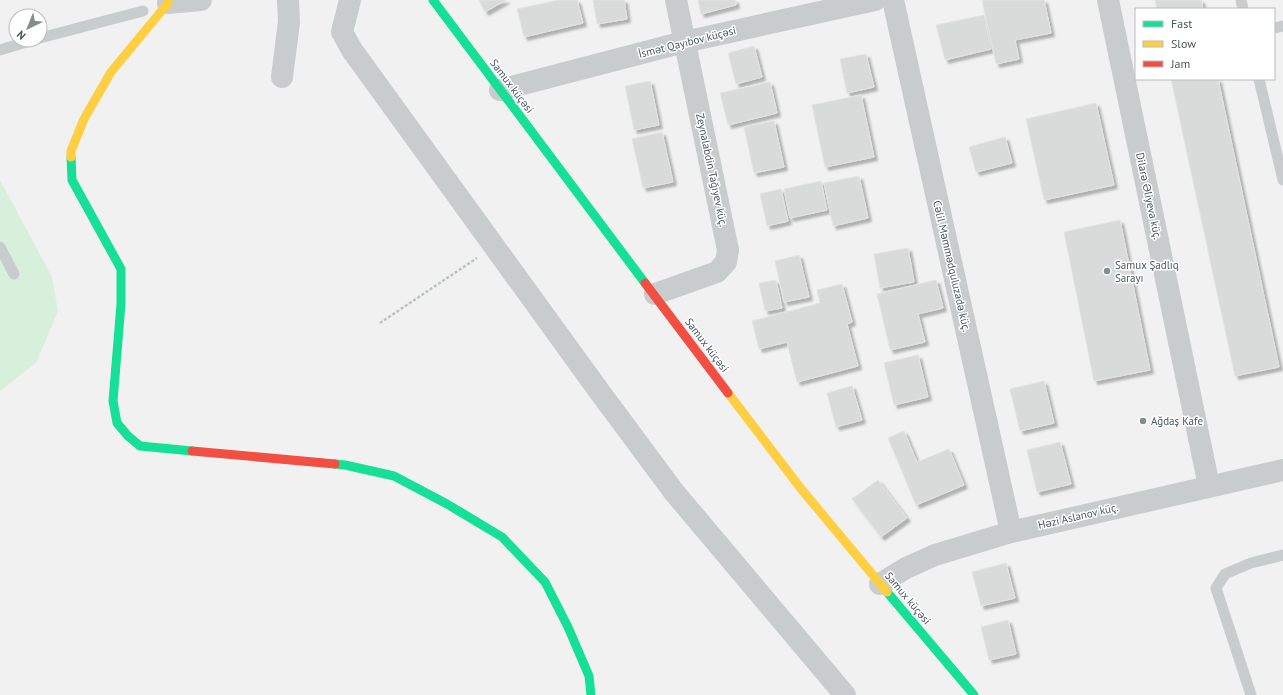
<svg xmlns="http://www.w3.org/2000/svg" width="1283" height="695" viewBox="0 0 1283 695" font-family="'PT Sans',sans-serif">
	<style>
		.green { fill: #d6f0dc }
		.building { fill: #d9dada; stroke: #e3e3e4; filter: url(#shadow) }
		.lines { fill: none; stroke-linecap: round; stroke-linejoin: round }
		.path { stroke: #b8c4bf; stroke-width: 2.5; stroke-dasharray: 3 2; stroke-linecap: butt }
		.lane { stroke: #c9cccd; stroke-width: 11 }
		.street { stroke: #c9cccd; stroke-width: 22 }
		.fast { stroke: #16e098; stroke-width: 9 }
		.slow { stroke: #ffcf43; stroke-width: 9 }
		.jam { stroke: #f24e42; stroke-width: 9 }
		.poi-dot { fill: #848d91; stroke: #fff; stroke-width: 1.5 }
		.labels { text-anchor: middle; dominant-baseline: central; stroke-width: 3; stroke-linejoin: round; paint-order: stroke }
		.street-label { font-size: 11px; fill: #48575e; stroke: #fff }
		.poi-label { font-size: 11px; fill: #48575e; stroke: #fff; text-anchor: start }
	</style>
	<defs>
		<filter id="shadow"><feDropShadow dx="3.5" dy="3.5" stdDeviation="1" flood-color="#0004"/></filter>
	</defs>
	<rect width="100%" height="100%" fill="#f2f1f1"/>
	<path class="green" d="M0 180 52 277 58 311 36 363 0 391Z"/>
	<g class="building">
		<path d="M479 0H506L485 12Z"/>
		<path d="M558 0H577L583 23 524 37 517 9Z"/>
		<path d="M593 0H624L627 19 597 24Z"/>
		<path d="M698 0H735L736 5 701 14Z"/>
		<path d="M982 0H1044L1051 33 1015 40 1019 59 996 64Z"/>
		<path d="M1155 0H1201L1203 9H1157Z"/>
		<path d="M984 15 991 49 945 60 936 25Z"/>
		<path d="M754 46 762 77 736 84 728 53Z"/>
		<path d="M866 54 874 87 847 93 840 59Z"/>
		<path d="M1171 79H1218L1279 367 1235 376Z"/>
		<path d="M650 81 659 125 634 130 625 86Z"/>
		<path d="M770 82 777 113 728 125 720 93Z"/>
		<path d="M861 95 874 157 825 167 812 105Z"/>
		<path d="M1096 103 1114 185 1044 200 1026 119Z"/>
		<path d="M774 121 784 167 754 173 744 127Z"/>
		<path d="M662 132 673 182 643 188 632 139Z"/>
		<path d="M1005 137 1012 163 976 172 969 147Z"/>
		<path d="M859 176 868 218 833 226 824 183Z"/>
		<path d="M821 181 827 210 790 218 784 189Z"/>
		<path d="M781 189 788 221 767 226 760 194Z"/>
		<path d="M1120 220 1150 370 1094 381 1064 232Z"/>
		<path d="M908 248 914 282 880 288 874 254Z"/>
		<path d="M799 255 809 297 784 302 775 261Z"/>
		<path d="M776 280 782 308 765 311 759 283Z"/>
		<path d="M936 280 943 308 918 314 925 342 890 350 877 294Z"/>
		<path d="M842 284 852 322 847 324 858 366 797 382 787 342 759 349 752 321 820 303 817 290Z"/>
		<path d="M918 355 928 397 894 405 884 363Z"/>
		<path d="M1044 381 1054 423 1020 431 1010 389Z"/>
		<path d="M852 386 862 420 836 427 827 393Z"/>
		<path d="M904 431 917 462 949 449 964 485 916 505 888 438Z"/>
		<path d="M1060 442 1071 484 1037 492 1027 450Z"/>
		<path d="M878 480 907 518 881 537 852 499Z"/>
		<path d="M1006 563 1015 598 981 606 972 572Z"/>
		<path d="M1008 620 1016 654 989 660 981 627Z"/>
	</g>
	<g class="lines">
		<path class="path" d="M380 323 477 258"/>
		<g class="lane">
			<path d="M1241 0 1243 9"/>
			<path d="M1274 28 1283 26"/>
			<path d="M40 38 143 11"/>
			<path d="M0 50 33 40"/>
			<path d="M1259 79 1283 180"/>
			<path d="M0 247 14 274"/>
			<path d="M1251 695 1216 588 1225 574 1251 563 1283 555"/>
		</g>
		<g class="street">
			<path d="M350 0 342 32 352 50 599 391 674 492 845 695"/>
			<path d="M893 0 1011 532"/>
			<path d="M1108 0 1209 486"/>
			<path d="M168 3 201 0"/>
			<path d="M282 77 289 22 288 0"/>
			<path d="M500 90 684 42 875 0"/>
			<path d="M655 294 717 272 726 262 728 250 676 0"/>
			<path d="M880 584 906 568 935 555 1011 532 1283 470"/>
		</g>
		<g class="fast">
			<path d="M433 0 645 283"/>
			<path d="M71 157 72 180 121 269V304L113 401 117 423 128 436 140 446 192 451"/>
			<path d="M335 464 345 465 394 476 447 504 502 537 545 582 568 627 589 676 591 695"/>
			<path d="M887 592 974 695"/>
		</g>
		<g class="slow">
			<path d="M71 157V151L84 119 111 72 168 3V0"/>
			<path d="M728 393 802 490 887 592"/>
		</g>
		<g class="jam">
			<path d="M645 283 728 393"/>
			<path d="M192 451 335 464"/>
		</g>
	</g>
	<g class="poi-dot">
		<circle cx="1107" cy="271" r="4"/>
		<circle cx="1143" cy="421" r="4"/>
	</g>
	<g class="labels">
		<g class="street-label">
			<text transform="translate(687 42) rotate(-14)">İsmət Qayıbov küçəsi</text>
			<text transform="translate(512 86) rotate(53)">Samux küçəsi</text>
			<text transform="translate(712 170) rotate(78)">Zeynalabdin Tağıyev küç.</text>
			<text transform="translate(1149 196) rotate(78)">Dilarə Əliyeva küç.</text>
			<text transform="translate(952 266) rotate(77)">Cəlil Məmmədquluzadə küç.</text>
			<text transform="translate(707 345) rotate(53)">Samux küçəsi</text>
			<text transform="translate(1078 516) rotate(-13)">Həzi Aslanov küç.</text>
			<text transform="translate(908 598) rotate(50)">Samux küçəsi</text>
		</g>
		<g class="poi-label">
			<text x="1115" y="265">Samux Şadlıq<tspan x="1115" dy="13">Sarayı</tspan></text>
			<text x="1151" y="421">Ağdaş Kafe</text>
		</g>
	</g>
	<rect x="1135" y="8" width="140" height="72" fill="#ffffff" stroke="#b6bcbf"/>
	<rect x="1143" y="21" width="20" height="6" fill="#16e098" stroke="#b6bcbf"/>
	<text x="1171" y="28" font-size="12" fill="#48575e">Fast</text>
	<rect x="1143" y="41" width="20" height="6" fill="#ffcf43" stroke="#b6bcbf"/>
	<text x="1171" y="48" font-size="12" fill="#48575e">Slow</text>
	<rect x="1143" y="61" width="20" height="6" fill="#f24e42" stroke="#b6bcbf"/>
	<text x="1171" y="68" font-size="12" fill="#48575e">Jam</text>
	<g transform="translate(28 28) rotate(223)"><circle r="19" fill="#ffffff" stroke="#b6bcbf"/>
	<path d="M0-3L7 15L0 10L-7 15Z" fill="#848d91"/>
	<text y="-6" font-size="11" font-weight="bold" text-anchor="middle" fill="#48575e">N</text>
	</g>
</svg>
